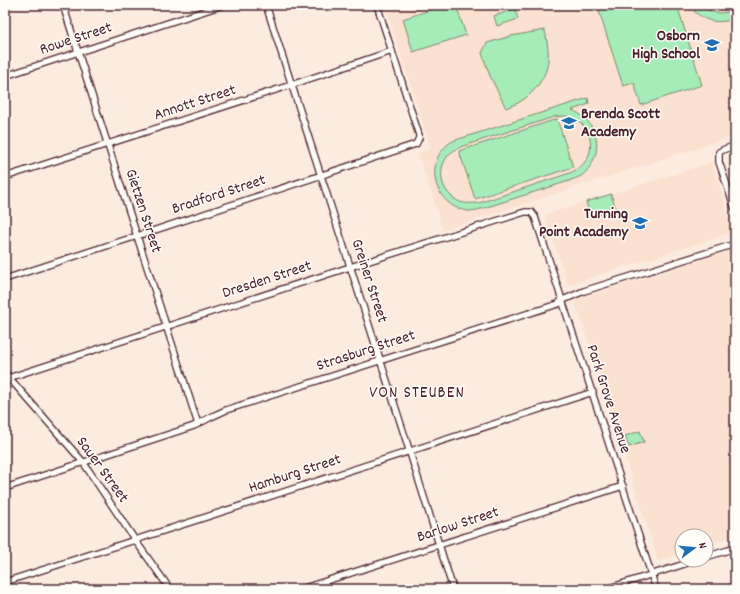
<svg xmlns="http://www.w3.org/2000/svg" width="740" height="594" viewBox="0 0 740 594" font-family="Dekko,sans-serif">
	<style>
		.built { fill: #fbe1d0 }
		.green { fill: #a6ecb8; stroke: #788672; fill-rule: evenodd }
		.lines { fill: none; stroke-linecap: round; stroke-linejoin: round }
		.street-casing { stroke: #4a1f2b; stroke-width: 8 }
		.street { stroke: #fdfcf7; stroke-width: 5.5 }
		.labels { text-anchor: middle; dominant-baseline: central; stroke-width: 3; stroke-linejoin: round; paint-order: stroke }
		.poi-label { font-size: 16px; font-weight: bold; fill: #4a1f2b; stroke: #fdfcf7; text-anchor: end }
		.street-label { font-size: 16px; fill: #4a1f2b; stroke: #fdfcf7 }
		.neighbourhood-label { font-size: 17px; letter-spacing: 1px; fill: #4a1f2b; stroke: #fdfcf7 }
	</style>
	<rect width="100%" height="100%" fill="#fcece0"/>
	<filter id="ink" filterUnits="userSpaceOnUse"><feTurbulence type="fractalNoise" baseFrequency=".025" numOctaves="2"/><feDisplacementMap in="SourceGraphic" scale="8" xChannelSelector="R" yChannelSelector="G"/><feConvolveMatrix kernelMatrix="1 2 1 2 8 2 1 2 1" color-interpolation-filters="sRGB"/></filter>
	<g filter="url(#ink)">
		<g class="built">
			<path d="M385 5H597L623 86 634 82 641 105 702 85 677 5H735V136L443 230 418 153 431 149Z"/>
			<path d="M712 162 734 232 568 285 545 215Z"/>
			<path d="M735 249V536L706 545V536H682V553L658 561 575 300Z"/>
		</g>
		<g class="green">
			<path d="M445 5H456L466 35 413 52 403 19Z"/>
			<path d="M597 5H677L702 85 641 105 634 83 623 86Z"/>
			<path d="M688 5H701C712 15 722 14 735 10V19C714 25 703 21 688 5Z"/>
			<path d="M515 9 518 19 497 26 494 16Z"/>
			<path d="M545 30C547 42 550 55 547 67 543 82 531 96 518 103 514 105 510 106 506 108L490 76 482 53 487 43 511 36Z"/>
			<path d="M588 98 589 104 572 110C592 118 603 141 593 161 590 167 586 173 581 176 578 178 573 179 569 181L481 209C477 210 472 211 469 211 434 208 422 161 451 142 454 140 459 139 462 138ZM564 116C567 116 570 117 573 118 590 125 596 148 585 162 580 168 576 170 570 173L479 203C472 203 466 204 460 202 442 194 436 172 447 157 451 151 457 149 463 146L554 117Z"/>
			<path d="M557 119 573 167 475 199 459 151Z"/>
			<path d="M611 194 616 209 591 218 586 202Z"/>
			<path d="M640 431 644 442 629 447 625 436Z"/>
		</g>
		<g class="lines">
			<g class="street-casing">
				<g id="street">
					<path d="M63 5 137 236 198 424"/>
					<path d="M266 5C329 200 392 394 453 589"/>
					<path d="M5 76 223 5"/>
					<path d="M735 146 725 149 719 152V162L735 209"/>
					<path d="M5 177 285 87 392 51"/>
					<path d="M5 279 137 236 416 144 419 138V135L377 5"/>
					<path d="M5 373 83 462 135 540 170 589"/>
					<path d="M5 379 350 267 525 212H531L535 217 656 589"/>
					<path d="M5 488 194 426 213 416 226 410 426 346 558 304 563 300 584 291 735 244"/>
					<path d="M706 557 735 548"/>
					<path d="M5 582 593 392"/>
					<path d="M301 589 623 486"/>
					<path d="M606 589 697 560"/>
				</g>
			</g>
			<use href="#street" class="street"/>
		</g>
	</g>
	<defs>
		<g id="school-bare" transform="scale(1.2)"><path d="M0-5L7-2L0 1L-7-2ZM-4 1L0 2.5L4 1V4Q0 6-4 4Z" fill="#1f6fb2" stroke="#fdfcf7" stroke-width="2.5" paint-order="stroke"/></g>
	</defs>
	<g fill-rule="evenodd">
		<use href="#school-bare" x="712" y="45"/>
		<use href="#school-bare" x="569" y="123"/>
		<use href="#school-bare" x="640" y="223"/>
	</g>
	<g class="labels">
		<g class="poi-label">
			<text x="700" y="36">Osborn<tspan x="700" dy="18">High School</tspan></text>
			<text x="581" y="114" text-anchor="start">Brenda Scott<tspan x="581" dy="18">Academy</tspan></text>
			<text x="628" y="214">Turning<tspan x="628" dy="18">Point Academy</tspan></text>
		</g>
		<g class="street-label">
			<text transform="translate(76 39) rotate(-18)">Rowe Street</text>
			<text transform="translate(195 103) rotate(-18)">Annott Street</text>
			<text transform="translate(219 195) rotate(-18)">Bradford Street</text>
			<text transform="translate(143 211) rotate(72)">Gietzen Street</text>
			<text transform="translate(267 280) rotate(-18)">Dresden Street</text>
			<text transform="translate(369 281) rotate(72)">Greiner Street</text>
			<text transform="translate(366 351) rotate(-18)">Strasburg Street</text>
			<text transform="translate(608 399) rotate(72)">Park Grove Avenue</text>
			<text transform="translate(102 470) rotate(54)">Sauer Street</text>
			<text transform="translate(295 474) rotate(-18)">Hamburg Street</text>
			<text transform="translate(458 525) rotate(-18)">Barlow Street</text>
		</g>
		<g class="neighbourhood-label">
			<text x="417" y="394">VON STEUBEN</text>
		</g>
	</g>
	<rect width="740" height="594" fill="none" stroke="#fdfcf7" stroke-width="20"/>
	<rect x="10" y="10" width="720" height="574" fill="none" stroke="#4a1f2b" stroke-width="1.5" filter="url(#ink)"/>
	<g transform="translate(694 548) rotate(74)"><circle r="19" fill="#fdfcf7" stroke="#b5a4a5"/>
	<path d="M0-3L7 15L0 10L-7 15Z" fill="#1f6fb2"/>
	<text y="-6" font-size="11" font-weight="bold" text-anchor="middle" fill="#4a1f2b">N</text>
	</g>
</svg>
